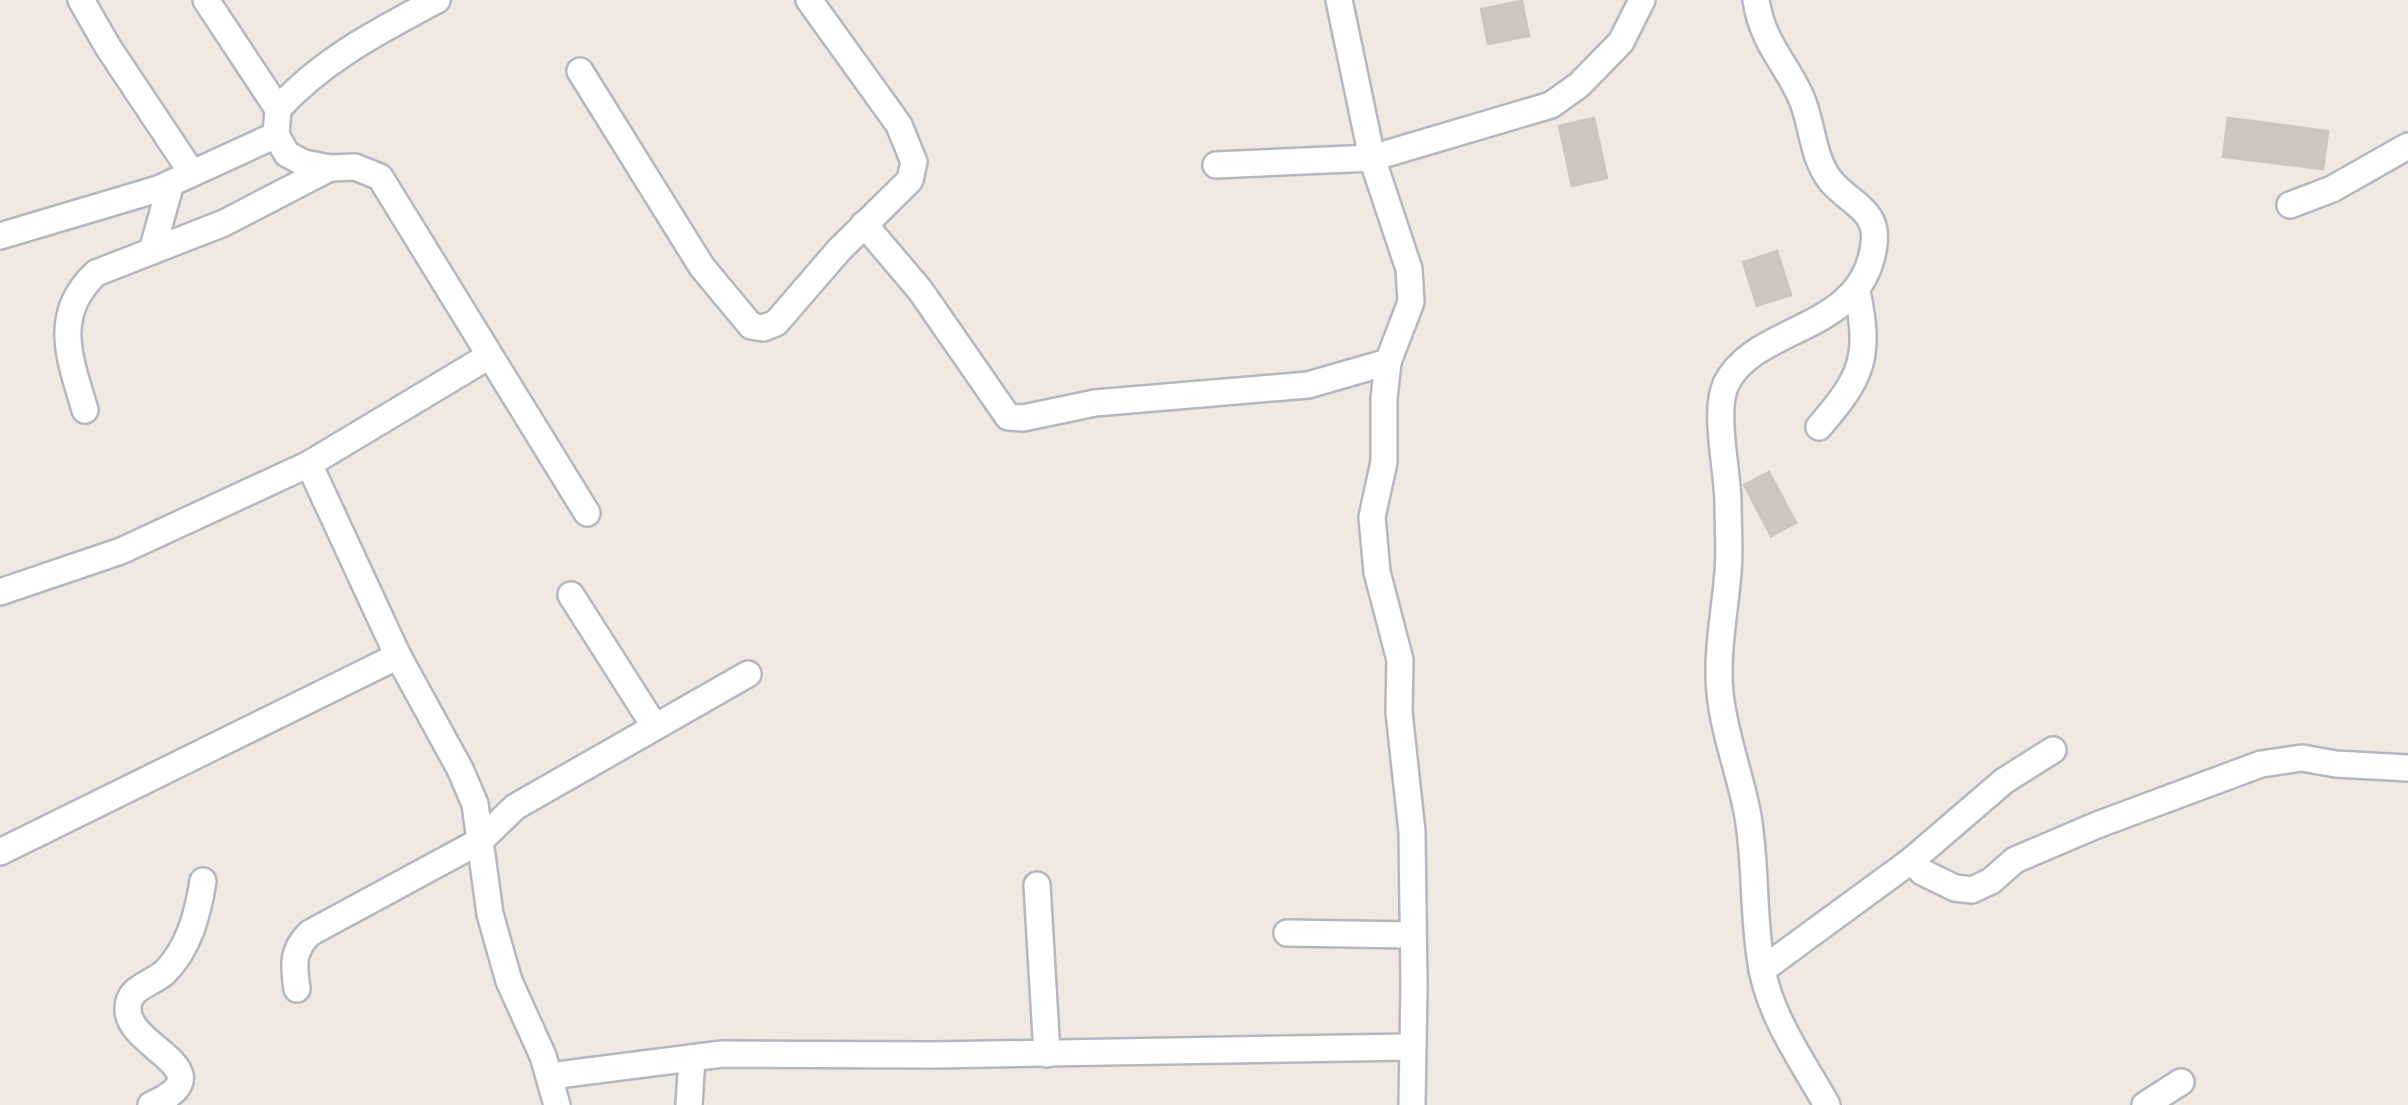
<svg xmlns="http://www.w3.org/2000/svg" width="2408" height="1105" viewBox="0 0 2408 1105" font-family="Inter,sans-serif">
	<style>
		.building { fill: #cbc7bf; stroke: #cbc5ba; stroke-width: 2.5 }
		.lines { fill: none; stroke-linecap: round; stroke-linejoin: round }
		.minor-casing { stroke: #b4b7c1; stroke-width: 30 }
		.minor { stroke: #fff; stroke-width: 25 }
	</style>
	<rect width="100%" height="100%" fill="#efe9e1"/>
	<g class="building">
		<path d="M1522 1 1529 36 1488 44 1481 9Z"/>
		<path d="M1594 118 1607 178 1572 186 1559 126Z"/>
		<path d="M2228 118 2328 131 2323 169 2223 157Z"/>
		<path d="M1777 251 1791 295 1757 306 1743 262Z"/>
		<path d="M1769 472 1796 523 1771 536 1744 485Z"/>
	</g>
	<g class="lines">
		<g class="minor-casing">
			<g id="minor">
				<path d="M81 0 108 47 192 173"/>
				<path d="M206 0 278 109 276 135 287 154 304 163 330 168 355 167 380 177 587 513"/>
				<path d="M1339 0 1372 158 1409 269 1411 302 1388 362 1384 399V462L1372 517 1377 572 1400 660 1399 712 1412 832 1414 986 1412 1105"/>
				<path d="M1756 0C1762 41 1784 61 1800 95 1813 122 1811 155 1830 180 1848 203 1879 209 1874 244 1864 333 1755 324 1726 384 1713 412 1728 471 1728 504 1728 526 1730 549 1728 572 1725 612 1716 653 1720 693 1724 733 1739 771 1747 811 1757 863 1752 917 1762 969 1771 1018 1803 1062 1827 1105"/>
				<path d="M580 71 702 267 751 326 763 328 776 323 839 250 910 180 914 162 899 125 809 0"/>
				<path d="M278 109C322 60 379 31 437 0"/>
				<path d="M1216 165 1372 158 1551 105 1579 85 1621 42 1642 0"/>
				<path d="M2290 205 2332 189 2408 146"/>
				<path d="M864 224 920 290 1008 417 1023 418 1095 403 1308 385 1388 362"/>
				<path d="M0 236 158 189 276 135"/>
				<path d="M152 251 171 183"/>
				<path d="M85 410C70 359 51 315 96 273L224 223 330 168"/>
				<path d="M1819 427C1862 377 1871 358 1857 291"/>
				<path d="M309 464 398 656 460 769 475 804 490 914 509 981 543 1056 557 1105"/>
				<path d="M0 592 121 551 309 464 489 356"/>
				<path d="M571 595 655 727"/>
				<path d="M0 852 398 656"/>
				<path d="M1912 860 1922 872 1955 888 1972 890 1991 881 2015 860 2097 825 2261 764 2302 758 2336 764 2408 768"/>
				<path d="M1037 885 1047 1054"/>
				<path d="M1287 933 1412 935"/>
				<path d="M1762 970 1912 860 2004 781 2053 750"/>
				<path d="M297 989C294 966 291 951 310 933L480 841 515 807 748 674"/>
				<path d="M550 1076 722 1054 934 1055 1411 1047"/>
				<path d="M151 1105C229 1070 127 1048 128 1009 128 987 150 985 164 973 189 949 198 913 203 881"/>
				<path d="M689 1105 692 1058"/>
				<path d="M2145 1105 2181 1082"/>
			</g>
		</g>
		<use href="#minor" class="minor"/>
	</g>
</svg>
